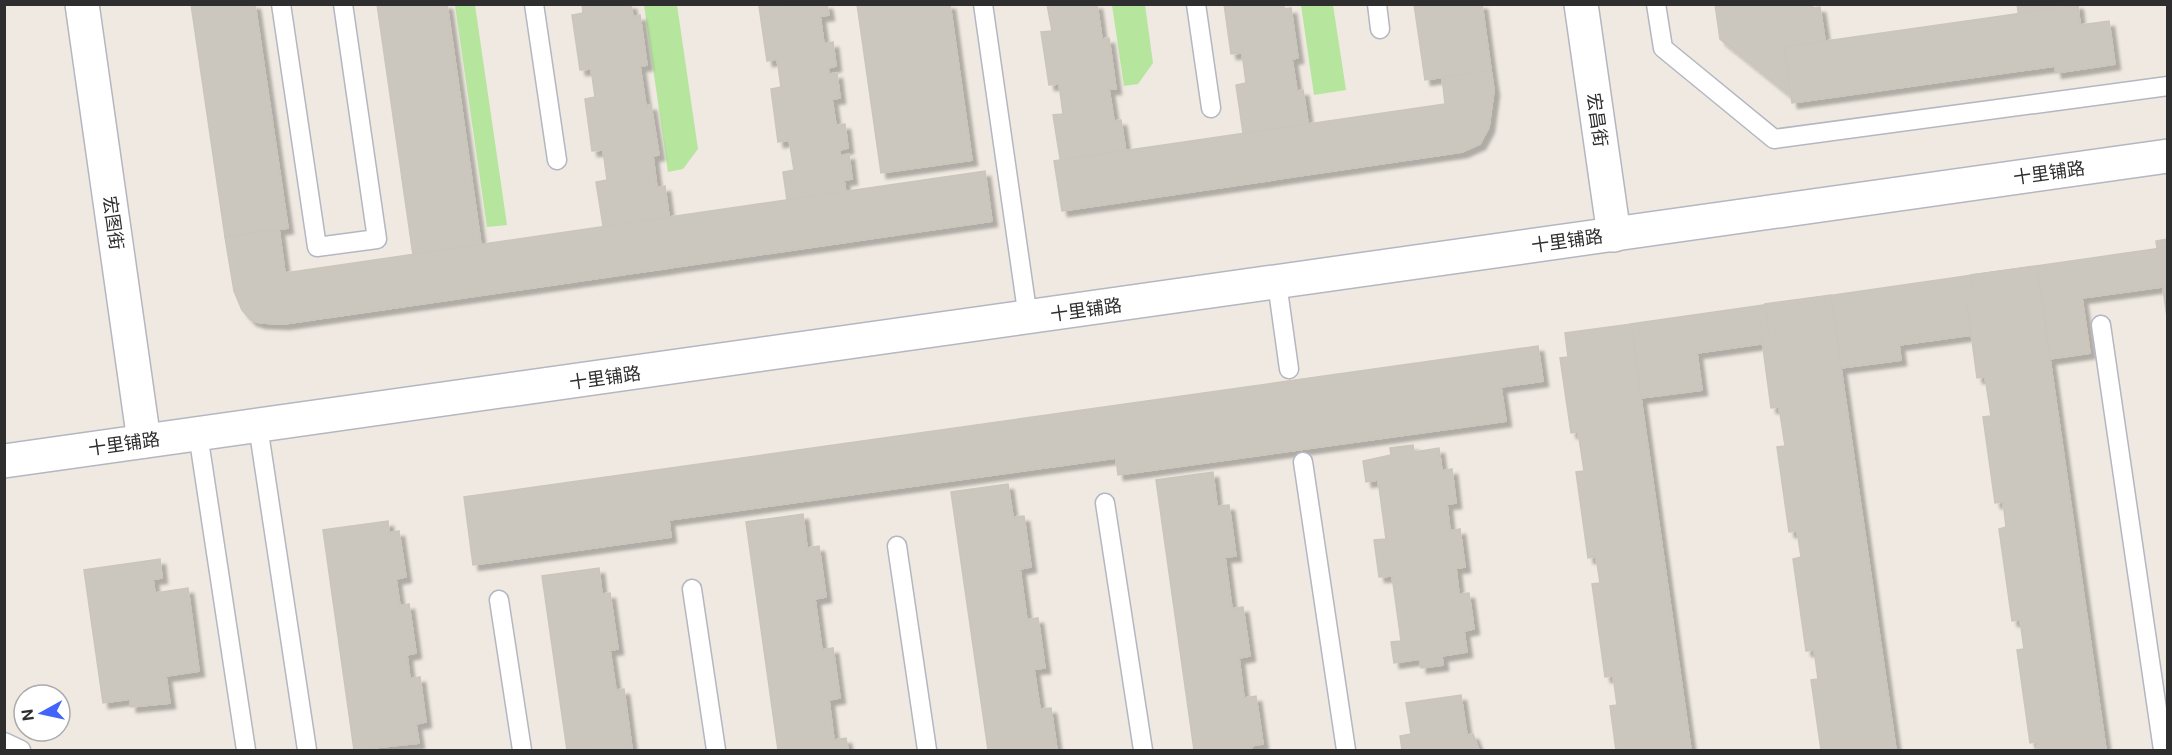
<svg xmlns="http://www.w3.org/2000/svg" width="2172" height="755" viewBox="0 0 2172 755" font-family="'DM Sans','Noto Sans SC',sans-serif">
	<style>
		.green { fill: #b6e59e }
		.building { fill: #cbc7bf; stroke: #cbc5ba; stroke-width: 1.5; filter: url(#shadow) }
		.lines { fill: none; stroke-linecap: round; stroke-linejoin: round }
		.service-casing { stroke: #b4b7c1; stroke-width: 21 }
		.minor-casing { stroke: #b4b7c1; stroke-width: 36 }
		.tertiary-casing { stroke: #b4b7c1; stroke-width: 36 }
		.service { stroke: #fff; stroke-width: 18 }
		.minor { stroke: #fff; stroke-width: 33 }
		.tertiary { stroke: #fff; stroke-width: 33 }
		.labels { text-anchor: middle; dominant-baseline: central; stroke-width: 4.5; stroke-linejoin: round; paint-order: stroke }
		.street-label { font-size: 18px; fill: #2e2e2e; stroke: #fff }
	</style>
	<defs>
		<filter id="shadow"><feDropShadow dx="5.5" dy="5.5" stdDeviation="1.5" flood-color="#0004"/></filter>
	</defs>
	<rect width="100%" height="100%" fill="#efe9e1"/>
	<g class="green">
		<path d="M455 5H475L507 225 487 227Z"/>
		<path d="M644 5H677L698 149 683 169 668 172Z"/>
		<path d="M1112 5H1145L1153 63 1138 84 1124 86Z"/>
		<path d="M1301 5H1333L1346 90 1314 95Z"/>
	</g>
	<g class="building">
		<path d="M191 4H255L288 228 225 237Z"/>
		<path d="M377 4H447L488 294 420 304Z"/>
		<path d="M582 4H631L633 17 640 15 647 65 640 66 646 106 651 105 659 155 653 156 657 188 665 186 672 239 665 240 669 268 621 275 615 236 605 238 596 182 607 180 603 150 592 151 585 99 595 97 591 69 580 70 572 15 583 13Z"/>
		<path d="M827 4 829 15 820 16 824 44 833 42 836 66 828 68 829 74 837 73 840 98 832 99 836 125 845 124 848 148 840 150V156L849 154 852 179 844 180 853 241 805 248 802 227 791 228 783 172 794 170 789 140 778 142 771 89 781 87 777 59 767 61 759 6Z"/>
		<path d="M857 4H950L972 160 881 173Z"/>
		<path d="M1047 4H1097L1102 39 1109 38 1116 89H1109L1114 121 1121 120 1129 172 1122 173 1126 201 1077 208 1072 170 1062 171 1053 115 1063 114 1059 84 1049 85 1041 32 1052 31Z"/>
		<path d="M1224 4H1284V9L1291 8 1298 58 1292 59 1297 91 1303 90 1311 142 1305 143 1309 174 1261 182 1254 139 1244 141 1243 133 1236 85 1246 83 1242 53 1231 54Z"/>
		<path d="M1414 4H1482L1491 70 1425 80Z"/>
		<path d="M1715 4H1812L1813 8 1820 7 1827 53 1819 54 1825 93 1792 97 1720 39Z"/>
		<path d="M2017 4H2077L2082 37 2023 46Z"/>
		<path d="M2078 5 2080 25 2109 21 2115 64 2056 73 2055 66 1792 103 1784 47Z"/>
		<path d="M1491 70 1494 90 1489 127 1480 144 1462 152 1062 211 1054 161 1445 104 1442 77Z"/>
		<path d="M985 171 992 221 284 324 260 323 251 320 242 310 234 291 225 237 279 229 285 273Z"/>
		<path d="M2168 239V324L2156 241Z"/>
		<path d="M2168 247V286L2082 298 2090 353 2050 359 2043 304 1968 314 1971 335 1899 345 1901 360 1841 368 1837 333 1697 353 1702 390 1641 398 1631 324Z"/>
		<path d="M2037 266 2050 359 2106 750H2038L2037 742 2030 743 2017 650 2024 649 2020 620 2012 621 1999 529 2006 527 2003 502 1995 503 1983 417 1991 416 1985 377 1977 378 1967 303 1975 302 1971 275Z"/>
		<path d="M1831 295 1841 368 1896 750H1821L1811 680 1818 679 1814 650 1806 651 1793 559 1801 557 1797 531 1789 532 1777 447 1785 446 1779 407 1771 408 1761 333 1769 332 1765 304Z"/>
		<path d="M1631 324 1641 398 1691 750H1616L1610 706 1617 705 1613 676 1605 677 1592 584 1600 583 1596 557 1588 558 1576 472 1584 471 1578 432 1571 433 1560 358 1568 357 1565 333Z"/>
		<path d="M1538 346 1543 381 1501 387 1506 421 1118 475 1116 458 669 520 671 537 473 565 464 497Z"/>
		<path d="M1413 445 1414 452 1439 448 1442 471 1452 469 1456 503 1447 504 1450 531 1460 529 1465 567 1456 568 1459 594 1469 593 1474 629 1464 631 1467 652 1442 656 1443 665 1421 668 1420 659 1394 663 1391 642 1401 641 1392 576 1379 577 1374 540 1386 539 1378 480 1366 482 1363 461 1391 455 1390 448Z"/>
		<path d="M1213 472 1217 506 1229 505 1236 556 1225 557 1232 609 1243 607 1250 656 1239 658 1244 698 1256 696 1263 744 1251 746 1252 750H1194L1156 480Z"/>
		<path d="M1008 484 1013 517 1024 516 1031 567 1020 569 1027 620 1038 618 1045 668 1034 669 1040 709 1051 708 1057 750H988L951 492Z"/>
		<path d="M803 514 807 548 819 546 826 597 815 599 822 650 833 648 840 698 829 700 834 740 846 738 848 750H778L746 522Z"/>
		<path d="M388 521 389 533 399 531 406 577 396 579 400 606 409 604 416 653 407 655 410 679 420 677 426 722 416 724 419 743 354 750 323 530Z"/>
		<path d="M160 559 162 578 153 579 155 593 188 588 199 671 166 676 170 703 131 707 130 699 103 703 84 570Z"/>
		<path d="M599 568 602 594 610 593 618 649 610 650 616 690 624 689 632 749 567 750 542 576Z"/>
		<path d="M1461 695 1467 735 1473 734 1479 750H1402L1400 736 1411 734 1406 703Z"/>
	</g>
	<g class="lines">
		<g class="service-casing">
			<g id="service">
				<path d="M281 4 317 247 377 239 343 4"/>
				<path d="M534 4 557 160"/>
				<path d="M983 4 1028 318"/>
				<path d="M1196 4 1211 108"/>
				<path d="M1377 4 1380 29"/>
				<path d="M1656 4 1663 48 1774 139 2168 86"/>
				<path d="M1277 283 1289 369"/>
				<path d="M2101 325 2163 750"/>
				<path d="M258 426 307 750"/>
				<path d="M198 434 246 750"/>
				<path d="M1303 462 1346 750"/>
				<path d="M1105 503 1143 750"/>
				<path d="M897 546 927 750"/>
				<path d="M692 589 716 750"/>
				<path d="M499 600 522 750"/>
				<path d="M4 742 21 750"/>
			</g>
		</g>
		<g class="minor-casing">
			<g id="minor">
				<path d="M82 4 144 441"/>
				<path d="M1581 4 1614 235"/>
			</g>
		</g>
		<g class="tertiary-casing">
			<path id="tertiary" d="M4 461 2168 156"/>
		</g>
		<use href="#service" class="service"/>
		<use href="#minor" class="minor"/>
		<use href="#tertiary" class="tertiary"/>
	</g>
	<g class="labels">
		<g class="street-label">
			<text transform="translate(1597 120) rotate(82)">宏昌街</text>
			<text transform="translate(2049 173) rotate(-8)">十里铺路</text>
			<text transform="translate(113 223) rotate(82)">宏图街</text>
			<text transform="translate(1567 241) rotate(-8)">十里铺路</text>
			<text transform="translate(1086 310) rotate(-8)">十里铺路</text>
			<text transform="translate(605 378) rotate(-8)">十里铺路</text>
			<text transform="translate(124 444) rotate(-8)">十里铺路</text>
		</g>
	</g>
	<rect width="2172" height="755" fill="none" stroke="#2e2e2e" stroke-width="12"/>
	<g transform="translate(42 713) rotate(262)"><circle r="28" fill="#ffffff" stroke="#ababab" stroke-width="1.5"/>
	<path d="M0-4.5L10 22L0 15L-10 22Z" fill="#4264fb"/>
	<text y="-9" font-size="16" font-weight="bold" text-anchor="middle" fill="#2e2e2e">N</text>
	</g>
</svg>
